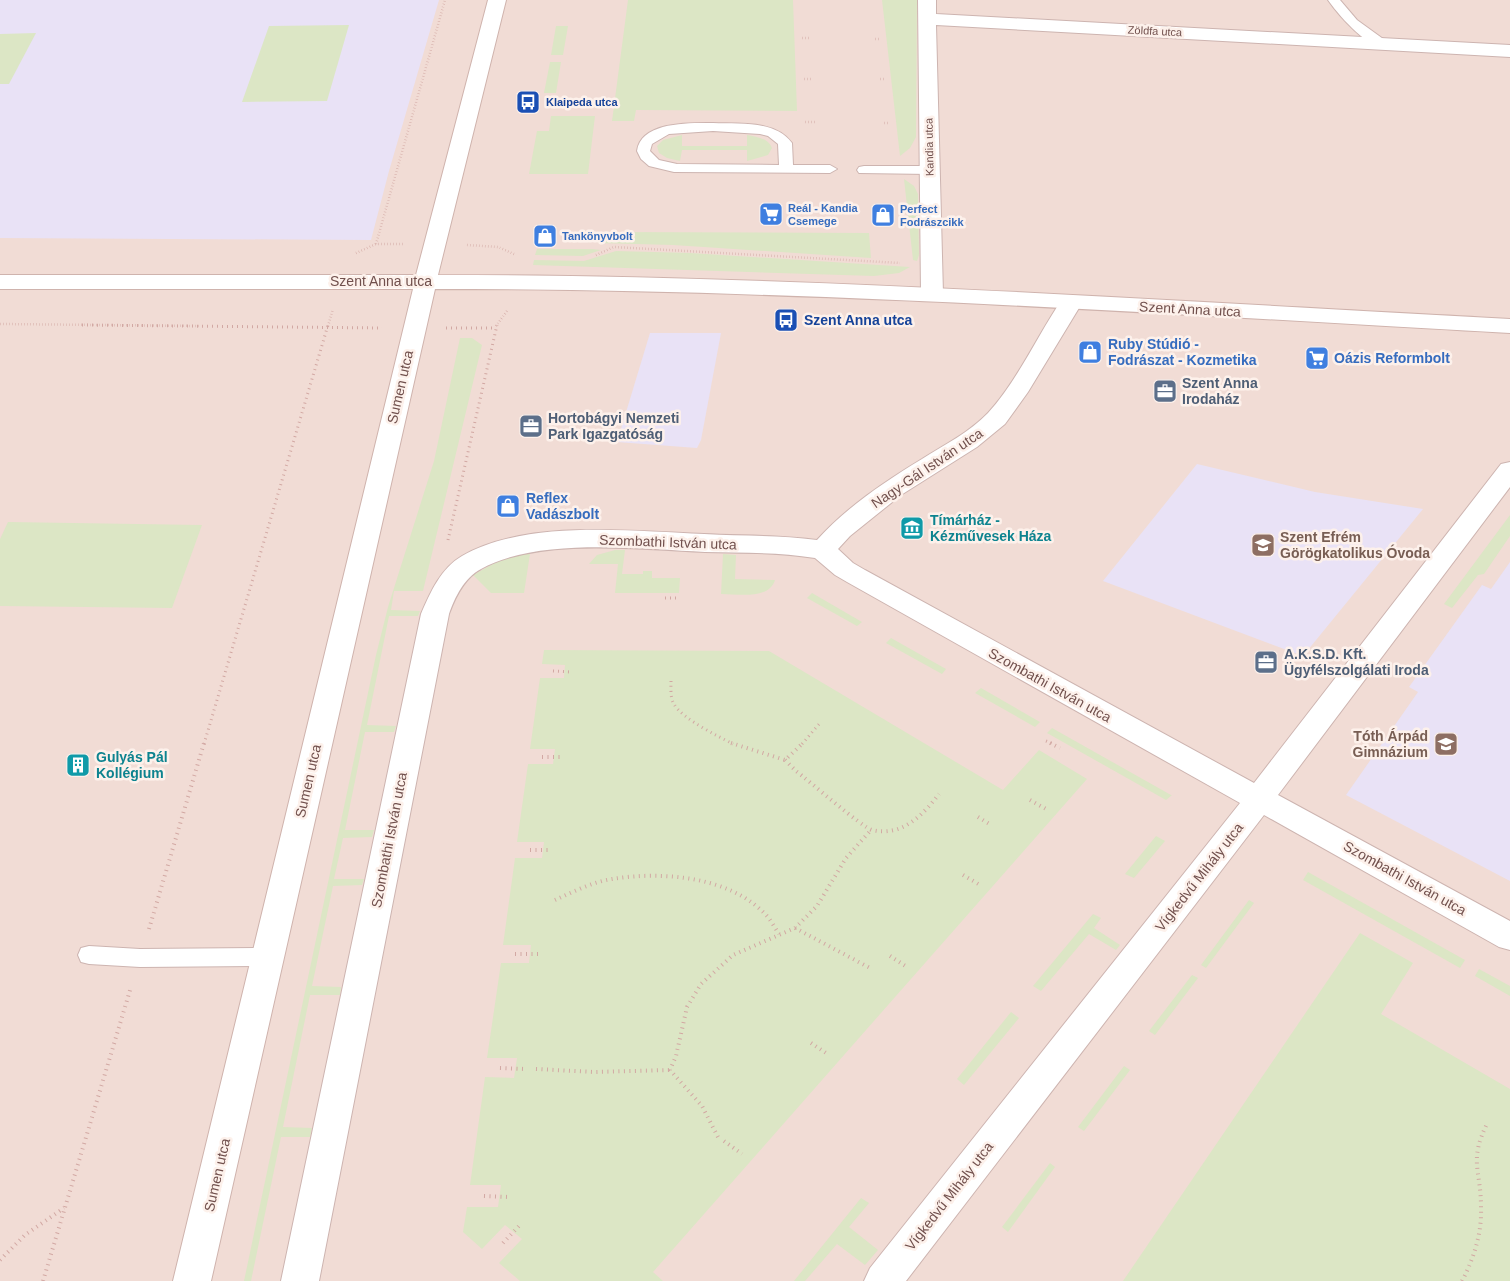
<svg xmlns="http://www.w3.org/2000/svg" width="1510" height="1281" viewBox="0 0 1510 1281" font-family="Arial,sans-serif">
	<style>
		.residential { fill: #f1dcd5 }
		.education { fill: #e9e2f6 }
		.green { fill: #dce6c5 }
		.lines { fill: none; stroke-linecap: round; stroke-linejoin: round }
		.lane-casing { stroke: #cdb4b0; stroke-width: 2 }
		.street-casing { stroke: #cdb4b0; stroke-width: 2 }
		.secondary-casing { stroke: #cfb3ad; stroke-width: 2 }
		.path-far2 { stroke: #d2a8a3; stroke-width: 2.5; stroke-dasharray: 0.5 2.5; stroke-linecap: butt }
		.path-far1 { stroke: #d2a8a3; stroke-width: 3; stroke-dasharray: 1 4; stroke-linecap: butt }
		.path { stroke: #d2a8a3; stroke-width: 4; stroke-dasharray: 1 4.5; stroke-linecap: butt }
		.lane { fill: #fff; fill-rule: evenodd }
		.street { fill: #fff; fill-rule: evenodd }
		.secondary { fill: #fff; fill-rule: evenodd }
		.labels { text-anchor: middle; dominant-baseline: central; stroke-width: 5; stroke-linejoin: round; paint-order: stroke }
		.far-street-label { font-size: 11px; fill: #71504d; stroke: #fdf1eb }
		.far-transit-label { font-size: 11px; font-weight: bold; fill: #164399; stroke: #fdf1eb; text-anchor: start }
		.far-shop-label { font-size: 11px; font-weight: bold; fill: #366cbe; stroke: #fdf1eb; text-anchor: start }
		.street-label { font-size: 14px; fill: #71504d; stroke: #fdf1eb }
		.transit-label { font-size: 14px; font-weight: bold; fill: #164399; stroke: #fdf1eb; text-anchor: start }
		.shop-label { font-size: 14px; font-weight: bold; fill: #366cbe; stroke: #fdf1eb; text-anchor: start }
		.service-label { font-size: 14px; font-weight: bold; fill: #4e5e75; stroke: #fdf1eb; text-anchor: start }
		.culture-label { font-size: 14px; font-weight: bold; fill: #0d838f; stroke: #fdf1eb; text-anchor: start }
		.education-label { font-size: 14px; font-weight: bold; fill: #785e54; stroke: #fdf1eb; text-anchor: start }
	</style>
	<rect width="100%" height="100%" fill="#faece6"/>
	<rect class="residential" x="0" y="0" width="1510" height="1281"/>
	<g class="education">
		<path d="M0 0H439L389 171 371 240 0 238Z"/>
		<path d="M650 333H721L701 440 697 448 617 442Z"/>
		<path d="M1197 464 1315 492 1423 509 1303 656 1103 581Z"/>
		<path d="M1510 562V881L1346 795 1418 692 1409 687 1482 585 1491 589Z"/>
	</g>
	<g class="green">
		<path d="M628 0H793L797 111 636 110 634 121H612Z"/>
		<path d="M882 0H917L916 137 910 148 900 156Z"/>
		<path d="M349 25 327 101 242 102 269 26Z"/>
		<path d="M556 26H568L563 55H551Z"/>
		<path d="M36 33 9 84H0V34Z"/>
		<path d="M550 62H561L556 93H544Z"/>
		<path d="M551 116H595L588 174H529L537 131H549Z"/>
		<path d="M682 135V146H747V135C757 137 768 138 772 148L768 155 747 161V150H682L680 161 667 158 659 153 657 146 663 140Z"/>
		<path d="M904 179 914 186 918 194 919 255 917 261 913 260Z"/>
		<path d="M599 232 869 233 871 258 673 245 598 243Z"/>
		<path d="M537 249H592L601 250 583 256 535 255Z"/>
		<path d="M616 251 690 253 910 267 899 273 874 276 533 265 534 260 584 261Z"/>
		<path d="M460 338H472L482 345 423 591H394L391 610 420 611 418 616H389L367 725 396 726 394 732H365L345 830H374L372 837 343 838 334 879H364L362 885 333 886 312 986 341 987 340 995H310L283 1127 312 1128 310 1137H281L251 1281H244L376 655 388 607 434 461Z"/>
		<path d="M1510 515V536L1484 574 1478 575 1452 608 1444 604Z"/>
		<path d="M8 522 202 525 172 608 0 606V539Z"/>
		<path d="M615 550H625L622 574H643V571H652V578H680L679 593H615L618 564H589L597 555Z"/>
		<path d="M523 554H530L524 593H491L473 575 500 560Z"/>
		<path d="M723 554 736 555 735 579 775 580C769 600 738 594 721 594Z"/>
		<path d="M812 593 862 622 857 626 807 598Z"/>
		<path d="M891 638 946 669 942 674 886 643Z"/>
		<path d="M544 650 769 651 1003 790 1039 750 1087 779 653 1272 663 1281H520L499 1263 522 1239 505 1225 482 1249 463 1232 467 1207H498L501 1185H470L485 1077 514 1078 517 1058H487L501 963H529L531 945H503L515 858H542L544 842H517L528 764H553L555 749H530L540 678H564L565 665 542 664Z"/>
		<path d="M981 688 1040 722 1035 727 975 693Z"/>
		<path d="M1052 728 1171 795H1172L1166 800 1047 733Z"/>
		<path d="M1156 836 1165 841 1134 878 1125 874Z"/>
		<path d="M1308 872 1465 960 1460 968 1303 880Z"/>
		<path d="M1249 900 1254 903 1206 968 1201 965Z"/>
		<path d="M1093 914 1101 918 1094 928 1120 945 1116 950 1089 934 1041 991 1033 986Z"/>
		<path d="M1360 933 1413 963 1381 1014 1510 1089V1281H1123Z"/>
		<path d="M1479 969 1510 986V996L1475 976Z"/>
		<path d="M1192 975 1198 978 1155 1035 1149 1031Z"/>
		<path d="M1011 1012 1019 1018 964 1085 957 1079Z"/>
		<path d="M1124 1066 1130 1070 1084 1131 1078 1127Z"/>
		<path d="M1050 1163 1055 1167 1008 1232 1002 1227Z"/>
		<path d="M861 1198 869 1203 849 1227 878 1250 865 1265 837 1244 805 1281H794Z"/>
	</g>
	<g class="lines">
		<g class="lane-casing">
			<g id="lane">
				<path d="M1328 0H1340L1357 20 1386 41 1388 44 1386 47C1369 51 1337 13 1328 0Z"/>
				<path d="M713 123C739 124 775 120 792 143L793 165H830L837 169 830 173 674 172 649 166 641 159 637 151C641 121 691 123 713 123ZM713 131 760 134 768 136 778 144 779 165 677 164 659 160 650 151 652 144 669 134Z"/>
				<path d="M864 166H930L937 170 930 174 859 173 857 170 859 167Z"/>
				<path d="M89 946 140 949 266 948 274 950 277 957 274 964 266 966 140 967 89 964 81 962 78 955 81 948Z"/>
			</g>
		</g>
		<g class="street-casing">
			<g id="street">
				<path d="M918 0H936V14L1510 45V57L936 25 943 294 940 299 932 301 924 299 921 294Z"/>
				<path d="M1071 296 1079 298 1082 303 1028 392 1005 424 977 447 901 495 850 536 838 549 853 563 865 570 1254 783 1501 464 1510 462V487L1278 795 1510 921V950L1499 947 1264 815 906 1281H864L870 1268 1240 803 847 582 835 575 815 558C779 552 742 553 705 552 641 549 537 537 481 569 464 578 455 597 449 614L319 1281H281L421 614C430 593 441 568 462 556 526 519 631 531 704 534 741 536 780 535 817 540 847 507 884 482 922 459 944 445 970 432 988 413 1017 382 1038 334 1063 298Z"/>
			</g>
		</g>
		<g class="secondary-casing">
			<path id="secondary" d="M488 0H506L438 275C796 275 1153 300 1510 319V333C1152 313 794 289 435 289L211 1281H173L413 289H0V275H416Z"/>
		</g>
		<g class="path-far2">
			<path d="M802 38H810"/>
			<path d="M875 39H881"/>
			<path d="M804 79H812"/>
			<path d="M880 79H885"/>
			<path d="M805 122H815"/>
			<path d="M884 123H890"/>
			<path d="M376 244 445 0"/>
			<path d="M467 245 498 247 514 254"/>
			<path d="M356 253 376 244H403"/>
			<path d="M596 255 614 247 900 263"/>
			<path d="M0 324 201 326"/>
			<path d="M328 326 333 309"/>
			<path d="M496 326 507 311"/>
		</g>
		<g class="path-far1">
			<path d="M82 325 382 328"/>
			<path d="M446 328H495"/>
			<path d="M448 540 497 325"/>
			<path d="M665 598H679"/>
			<path d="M553 671 571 672"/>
			<path d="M671 681C671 688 670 698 674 704 682 719 718 736 733 744"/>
			<path d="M1046 741 1053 744"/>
			<path d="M204 744 328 325"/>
			<path d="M802 744 820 723"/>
		</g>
		<g class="path">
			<path d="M731 743 785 760 803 743"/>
			<path d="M1050 743 1060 748"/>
			<path d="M542 757H561"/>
			<path d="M785 760 796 771C808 780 863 828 872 830 902 837 923 815 939 794"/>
			<path d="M1030 800 1046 809"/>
			<path d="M978 817 991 825"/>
			<path d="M530 850H551"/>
			<path d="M963 875 980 885"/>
			<path d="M555 900C573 892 592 882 612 879 661 871 730 876 766 915 771 920 775 928 779 934"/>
			<path d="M795 928 870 968"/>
			<path d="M149 929 204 743"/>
			<path d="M515 954H539"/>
			<path d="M890 956 907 967"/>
			<path d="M811 1043 829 1055"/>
			<path d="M500 1068 526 1069"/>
			<path d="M536 1069 594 1072 670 1070"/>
			<path d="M718 1137 702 1106 670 1070 676 1056 687 1007 701 984 733 955 795 928 817 906 846 858 871 830"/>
			<path d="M724 1141 742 1154"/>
			<path d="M484 1196 510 1197"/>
			<path d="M503 1243 519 1226"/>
			<path d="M0 1260 25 1235 64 1208"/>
			<path d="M43 1281 131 987"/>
			<path d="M1462 1281C1474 1258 1482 1233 1481 1207 1481 1169 1468 1161 1488 1122"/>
		</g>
		<use href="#lane" class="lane"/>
		<use href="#street" class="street"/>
		<use href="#secondary" class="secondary"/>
	</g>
	<defs>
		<g id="bus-square" transform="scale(1.25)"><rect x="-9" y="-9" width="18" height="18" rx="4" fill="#1a4fb4" stroke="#fdf1eb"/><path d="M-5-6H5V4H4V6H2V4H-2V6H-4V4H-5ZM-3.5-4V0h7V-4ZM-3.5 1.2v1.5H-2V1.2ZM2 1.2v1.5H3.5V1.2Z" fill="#fff"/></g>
		<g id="supermarket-square" transform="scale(1.25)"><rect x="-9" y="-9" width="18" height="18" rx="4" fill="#3f7fe0" stroke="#fdf1eb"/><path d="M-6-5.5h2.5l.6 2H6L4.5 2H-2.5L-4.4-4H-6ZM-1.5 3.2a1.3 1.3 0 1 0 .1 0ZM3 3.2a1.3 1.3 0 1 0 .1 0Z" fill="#fff"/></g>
		<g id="shop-square" transform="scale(1.25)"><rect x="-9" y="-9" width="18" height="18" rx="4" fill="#3f7fe0" stroke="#fdf1eb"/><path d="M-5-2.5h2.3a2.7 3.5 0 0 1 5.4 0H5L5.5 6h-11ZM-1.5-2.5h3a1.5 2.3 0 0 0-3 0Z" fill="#fff"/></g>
		<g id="office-square" transform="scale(1.25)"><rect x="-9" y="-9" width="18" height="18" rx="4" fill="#5c6f8a" stroke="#fdf1eb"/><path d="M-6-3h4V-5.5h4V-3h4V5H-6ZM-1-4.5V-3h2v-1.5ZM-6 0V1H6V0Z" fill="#fff"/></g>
		<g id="museum-square" transform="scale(1.25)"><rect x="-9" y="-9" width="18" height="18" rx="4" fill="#0f9aa8" stroke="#fdf1eb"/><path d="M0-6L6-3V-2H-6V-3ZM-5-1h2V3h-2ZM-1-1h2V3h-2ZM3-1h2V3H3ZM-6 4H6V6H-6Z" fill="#fff"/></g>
		<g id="school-square" transform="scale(1.25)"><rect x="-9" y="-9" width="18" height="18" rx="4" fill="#8d6e63" stroke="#fdf1eb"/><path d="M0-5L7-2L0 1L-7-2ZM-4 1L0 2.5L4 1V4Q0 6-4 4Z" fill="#fff"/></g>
		<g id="building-square" transform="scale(1.25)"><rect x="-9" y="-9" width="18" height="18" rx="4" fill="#0f9aa8" stroke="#fdf1eb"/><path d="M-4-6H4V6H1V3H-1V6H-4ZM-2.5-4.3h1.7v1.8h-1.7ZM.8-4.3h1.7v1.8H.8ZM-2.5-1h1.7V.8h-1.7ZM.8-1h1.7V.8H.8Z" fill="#fff"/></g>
	</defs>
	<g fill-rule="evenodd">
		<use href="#bus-square" x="528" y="102"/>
		<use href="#supermarket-square" x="771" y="214"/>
		<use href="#shop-square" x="883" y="215"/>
		<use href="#shop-square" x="545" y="236"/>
		<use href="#bus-square" x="786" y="320"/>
		<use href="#shop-square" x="1090" y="352"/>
		<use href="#supermarket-square" x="1317" y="358"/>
		<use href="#office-square" x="1165" y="391"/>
		<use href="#office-square" x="531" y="426"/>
		<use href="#shop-square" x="508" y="506"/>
		<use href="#museum-square" x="912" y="528"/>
		<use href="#school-square" x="1263" y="545"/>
		<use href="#office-square" x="1266" y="662"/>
		<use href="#school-square" x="1446" y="744"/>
		<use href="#building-square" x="78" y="765"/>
	</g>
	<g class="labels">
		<g class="far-street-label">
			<text transform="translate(1155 31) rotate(3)">Zöldfa utca</text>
			<text transform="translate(929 147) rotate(-91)">Kandia utca</text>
		</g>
		<g class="far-transit-label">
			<text x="546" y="102">Klaipeda utca</text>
		</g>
		<g class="far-shop-label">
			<text x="788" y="208">Reál - Kandia<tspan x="788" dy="13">Csemege</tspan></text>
			<text x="900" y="209">Perfect<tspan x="900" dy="13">Fodrászcikk</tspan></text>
			<text x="562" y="236">Tankönyvbolt</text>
		</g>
		<g class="street-label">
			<text x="381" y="281">Szent Anna utca</text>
			<text transform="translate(1190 309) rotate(3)">Szent Anna utca</text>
			<text transform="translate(400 387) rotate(-77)">Sumen utca</text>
			<text transform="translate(927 468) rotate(-34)">Nagy-Gál István utca</text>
			<text transform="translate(668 542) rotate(2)">Szombathi István utca</text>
			<text transform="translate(1050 685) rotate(29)">Szombathi István utca</text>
			<text transform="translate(308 781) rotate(-77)">Sumen utca</text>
			<text transform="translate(389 840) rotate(-79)">Szombathi István utca</text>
			<text transform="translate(1199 877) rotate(-52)">Vígkedvű Mihály utca</text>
			<text transform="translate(1405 878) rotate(29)">Szombathi István utca</text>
			<text transform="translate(217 1175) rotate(-77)">Sumen utca</text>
			<text transform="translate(949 1196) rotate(-52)">Vígkedvű Mihály utca</text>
		</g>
		<g class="transit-label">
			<text x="804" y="320">Szent Anna utca</text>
		</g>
		<g class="shop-label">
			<text x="1108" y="344">Ruby Stúdió -<tspan x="1108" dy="16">Fodrászat - Kozmetika</tspan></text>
			<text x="1334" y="358">Oázis Reformbolt</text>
			<text x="526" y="498">Reflex<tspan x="526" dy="16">Vadászbolt</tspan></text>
		</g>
		<g class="service-label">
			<text x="1182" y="383">Szent Anna<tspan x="1182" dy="16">Irodaház</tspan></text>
			<text x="548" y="418">Hortobágyi Nemzeti<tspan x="548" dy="16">Park Igazgatóság</tspan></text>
			<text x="1284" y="654">A.K.S.D. Kft.<tspan x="1284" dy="16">Ügyfélszolgálati Iroda</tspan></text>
		</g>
		<g class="culture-label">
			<text x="930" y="520">Tímárház -<tspan x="930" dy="16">Kézművesek Háza</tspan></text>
			<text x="96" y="757">Gulyás Pál<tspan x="96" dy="16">Kollégium</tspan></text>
		</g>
		<g class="education-label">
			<text x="1280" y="537">Szent Efrém<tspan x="1280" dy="16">Görögkatolikus Óvoda</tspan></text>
			<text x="1428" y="736" text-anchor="end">Tóth Árpád<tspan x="1428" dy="16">Gimnázium</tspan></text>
		</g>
	</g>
</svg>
